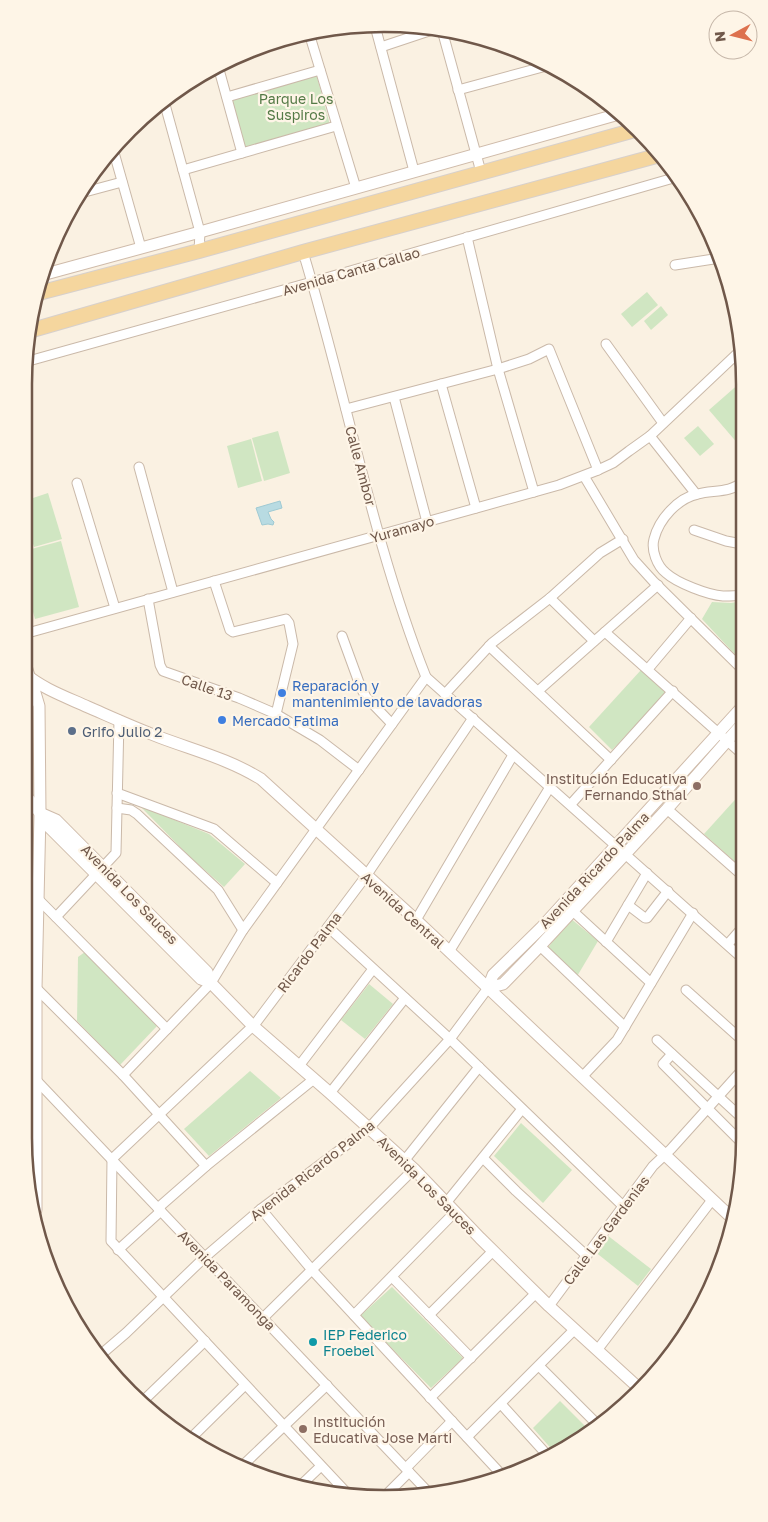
<svg xmlns="http://www.w3.org/2000/svg" width="768" height="1522" viewBox="0 0 768 1522" font-family="'Golos Text',sans-serif">
	<style>
		.green { fill: #d0e6c2 }
		.water { fill: #b8dbe2; stroke: #9fcad3 }
		.lines { fill: none; stroke-linecap: round; stroke-linejoin: round }
		.street-casing { stroke: #cab9a9; stroke-width: 11 }
		.secondary-casing { stroke: #cfbbaa; stroke-width: 13 }
		.primary-casing { stroke: #d7d0cc; stroke-width: 16 }
		.street { stroke: #fff; stroke-width: 9 }
		.secondary { stroke: #fff; stroke-width: 11 }
		.primary { stroke: #f5d69e; stroke-width: 14 }
		.shop-dot { fill: #3f7fe0; stroke: #fef5e7; stroke-width: 2 }
		.service-dot { fill: #5c6f8a; stroke: #fef5e7; stroke-width: 2 }
		.education-dot { fill: #8d6e63; stroke: #fef5e7; stroke-width: 2 }
		.culture-dot { fill: #0f9aa8; stroke: #fef5e7; stroke-width: 2 }
		.labels { text-anchor: middle; dominant-baseline: central; stroke-width: 4.5; stroke-linejoin: round; paint-order: stroke }
		.park-label { font-size: 14px; fill: #547a46; stroke: #fef5e7 }
		.street-label { font-size: 14px; fill: #70584a; stroke: #fef5e7 }
		.shop-label { font-size: 14px; fill: #366cbe; stroke: #fef5e7; text-anchor: start }
		.service-label { font-size: 14px; fill: #4e5e75; stroke: #fef5e7; text-anchor: start }
		.education-label { font-size: 14px; fill: #785e54; stroke: #fef5e7; text-anchor: end }
		.culture-label { font-size: 14px; fill: #0d838f; stroke: #fef5e7; text-anchor: start }
		.rim { fill: none; stroke: #70584a; stroke-width: 2.5 }
	</style>
	<rect width="100%" height="100%" fill="#faf1e2"/>
	<g class="green">
		<path d="M316 73 330 125 242 149 228 98Z"/>
		<path d="M647 292 658 305 632 327 621 314Z"/>
		<path d="M661 306 668 315 651 330 644 321Z"/>
		<path d="M741 382V443L739 445 709 410Z"/>
		<path d="M698 426 714 444 700 456 684 438Z"/>
		<path d="M278 431 290 473 264 481 252 438Z"/>
		<path d="M251 439 262 481 238 488 227 446Z"/>
		<path d="M48 493 62 539 34 547 24 515V501Z"/>
		<path d="M61 541 79 607 35 619 24 580V551Z"/>
		<path d="M742 601V662L702 619 712 602 731 603Z"/>
		<path d="M641 670 666 693 612 750 589 727Z"/>
		<path d="M742 792 743 869 704 834Z"/>
		<path d="M140 806 209 834 245 864 224 887 189 856Z"/>
		<path d="M570 918 598 941 576 978 547 949Z"/>
		<path d="M85 952 157 1026 120 1065 77 1021 78 957Z"/>
		<path d="M369 984 393 1004 365 1039 341 1020Z"/>
		<path d="M250 1071 281 1098 209 1156 184 1129Z"/>
		<path d="M521 1123 572 1170 543 1203 494 1156Z"/>
		<path d="M607 1235 651 1269 638 1286 594 1251Z"/>
		<path d="M392 1287 463 1358 431 1388 360 1316Z"/>
		<path d="M560 1401 588 1429 555 1453 533 1428Z"/>
	</g>
	<path class="water" d="M280 501 282 508 268 512 271 519 274 522 273 525 268 524 262 525 256 508Z"/>
	<g class="lines">
		<g class="street-casing">
			<g id="street">
				<path d="M375 26 414 171"/>
				<path d="M442 30 481 172"/>
				<path d="M309 33 356 188"/>
				<path d="M381 47 435 29"/>
				<path d="M218 66 242 153"/>
				<path d="M458 90 550 65"/>
				<path d="M227 97 320 70"/>
				<path d="M164 101 200 232 199 251"/>
				<path d="M113 149 141 248"/>
				<path d="M183 170 336 126"/>
				<path d="M81 193 122 182"/>
				<path d="M467 237 498 369 534 492"/>
				<path d="M303 252C346 393 372 540 426 677L743 959"/>
				<path d="M675 265 720 258"/>
				<path d="M606 344 663 423"/>
				<path d="M25 362 312 282 677 177"/>
				<path d="M441 384 476 508"/>
				<path d="M394 397 427 522"/>
				<path d="M346 409 498 369 529 359 549 349 598 470"/>
				<path d="M650 436 696 494"/>
				<path d="M139 467 173 592"/>
				<path d="M584 476 634 560 654 582 742 669"/>
				<path d="M742 482C731 493 712 490 698 494 678 498 659 519 654 539 651 550 657 566 666 573 677 583 708 595 723 596 729 596 736 596 742 595"/>
				<path d="M77 483 115 608"/>
				<path d="M694 530 726 541 742 544"/>
				<path d="M214 581 230 630 233 632 286 619 289 623 293 644 276 714"/>
				<path d="M550 598 594 641"/>
				<path d="M148 599 160 665 163 671 239 698 276 714 320 740 359 770"/>
				<path d="M605 632 742 754"/>
				<path d="M24 634 559 485 598 470 613 463 629 451 650 436 741 350"/>
				<path d="M342 636 361 688 366 697 392 724"/>
				<path d="M489 646 611 760"/>
				<path d="M24 656 31 679"/>
				<path d="M648 669 691 618"/>
				<path d="M538 691 658 585"/>
				<path d="M445 694 492 643 550 598 600 553 623 539"/>
				<path d="M117 793 214 829 277 883"/>
				<path d="M571 804 673 691"/>
				<path d="M117 808 131 810 137 814 218 890 243 930"/>
				<path d="M667 809 743 876"/>
				<path d="M38 899 167 1029"/>
				<path d="M564 903 651 983"/>
				<path d="M628 905 645 918H647L668 891"/>
				<path d="M56 917 116 853 119 720"/>
				<path d="M416 920 513 755"/>
				<path d="M328 927 450 1039 623 1206"/>
				<path d="M606 942 647 873"/>
				<path d="M728 944 743 927"/>
				<path d="M540 946 625 1027"/>
				<path d="M449 952 550 787"/>
				<path d="M36 988 123 1075 206 1166"/>
				<path d="M686 990 743 1041"/>
				<path d="M657 1040 743 1119"/>
				<path d="M24 1051 36 1041"/>
				<path d="M672 1054 663 1064 743 1144"/>
				<path d="M24 1064 37 1081 431 1495"/>
				<path d="M299 1066 373 969"/>
				<path d="M123 1075 211 983 243 930 426 677"/>
				<path d="M582 1077 617 1040 693 913"/>
				<path d="M330 1093 405 998"/>
				<path d="M483 1158 516 1191 587 1256"/>
				<path d="M404 1161 479 1067"/>
				<path d="M446 1203 522 1109"/>
				<path d="M158 1208 206 1166 314 1079"/>
				<path d="M261 1209 312 1270 501 1474"/>
				<path d="M118 1250 161 1211"/>
				<path d="M392 1277 471 1358"/>
				<path d="M549 1306 653 1166 671 1149 743 1069"/>
				<path d="M354 1315 455 1212"/>
				<path d="M429 1315 493 1251"/>
				<path d="M263 1318 414 1169"/>
				<path d="M598 1349 712 1200"/>
				<path d="M98 1357 126 1333 205 1257 261 1209 369 1128 450 1039 488 988"/>
				<path d="M539 1366 596 1423"/>
				<path d="M430 1398 536 1293"/>
				<path d="M144 1400 205 1341"/>
				<path d="M501 1404 549 1457"/>
				<path d="M467 1437 575 1329"/>
				<path d="M189 1440 245 1385"/>
				<path d="M240 1468 327 1385"/>
				<path d="M406 1468 452 1421"/>
				<path d="M299 1487 321 1466"/>
				<path d="M346 1492 111 1241 112 1159 255 1024 366 876 473 718"/>
				<path d="M387 1494 409 1472"/>
			</g>
		</g>
		<g class="secondary-casing">
			<g id="secondary">
				<path d="M42 275 200 232 619 114"/>
				<path d="M24 673C43 689 66 697 88 707 111 717 135 728 159 737 193 750 229 759 261 779L416 920 734 1220"/>
				<path d="M31 679 39 706 40 813 36 988V1210"/>
				<path d="M24 793 40 813 49 827 201 979 211 983 253 1026 330 1093 414 1169 480 1238 549 1306 641 1390"/>
				<path d="M40 813 56 820 207 972 211 983"/>
				<path d="M24 924 36 903"/>
				<path d="M488 988 493 975 541 928 742 707"/>
				<path d="M488 988 503 984 540 946 667 809 742 724"/>
			</g>
		</g>
		<g class="primary-casing">
			<g id="primary">
				<path d="M35 294 199 251 635 130"/>
				<path d="M29 331 303 252 660 155"/>
			</g>
		</g>
		<use href="#street" class="street"/>
		<use href="#secondary" class="secondary"/>
		<use href="#primary" class="primary"/>
	</g>
	<g class="shop-dot">
		<circle cx="282" cy="693" r="5"/>
		<circle cx="222" cy="720" r="5"/>
	</g>
	<circle class="service-dot" cx="72" cy="731" r="5"/>
	<g class="education-dot">
		<circle cx="697" cy="786" r="5"/>
		<circle cx="303" cy="1429" r="5"/>
	</g>
	<circle class="culture-dot" cx="313" cy="1342" r="5"/>
	<g class="labels">
		<g class="park-label">
			<text x="296" y="98">Parque Los<tspan x="296" dy="16">Suspiros</tspan></text>
		</g>
		<g class="street-label">
			<text transform="translate(351 271) rotate(-16)">Avenida Canta Callao</text>
			<text transform="translate(361 466) rotate(75)">Calle Ambor</text>
			<text transform="translate(402 529) rotate(-16)">Yuramayo</text>
			<text transform="translate(207 687) rotate(19)">Calle 13</text>
			<text transform="translate(594 870) rotate(-47)">Avenida Ricardo Palma</text>
			<text transform="translate(130 894) rotate(46)">Avenida Los Sauces</text>
			<text transform="translate(403 910) rotate(42)">Avenida Central</text>
			<text transform="translate(309 952) rotate(-53)">Ricardo Palma</text>
			<text transform="translate(312 1170) rotate(-38)">Avenida Ricardo Palma</text>
			<text transform="translate(427 1185) rotate(45)">Avenida Los Sauces</text>
			<text transform="translate(606 1230) rotate(-53)">Calle Las Gardenias</text>
			<text transform="translate(227 1280) rotate(46)">Avenida Paramonga</text>
		</g>
		<g class="shop-label">
			<text x="292" y="685">Reparación y<tspan x="292" dy="16">mantenimiento de lavadoras</tspan></text>
			<text x="232" y="720">Mercado Fatima</text>
		</g>
		<g class="service-label">
			<text x="82" y="731">Grifo Julio 2</text>
		</g>
		<g class="education-label">
			<text x="687" y="778">Institución Educativa<tspan x="687" dy="16">Fernando Sthal</tspan></text>
			<text x="313" y="1421" text-anchor="start">Institución<tspan x="313" dy="16">Educativa Jose Marti</tspan></text>
		</g>
		<g class="culture-label">
			<text x="323" y="1334">IEP Federico<tspan x="323" dy="16">Froebel</tspan></text>
		</g>
	</g>
	<path d="M0 0H768V1522H0ZM384 32H384A352 352 0 0 1 736 384V1138A352 352 0 0 1 384 1490H384A352 352 0 0 1 32 1138V384A352 352 0 0 1 384 32Z" fill="#fef5e7" fill-rule="evenodd"/>
	<path class="rim" d="M384 32H384A352 352 0 0 1 736 384V1138A352 352 0 0 1 384 1490H384A352 352 0 0 1 32 1138V384A352 352 0 0 1 384 32Z"/>
	<g transform="translate(733 35) rotate(263)"><circle r="24" fill="#fef5e7" stroke="#c5b6a8"/>
	<path d="M0-4L9 19L0 12L-9 19Z" fill="#dd714e"/>
	<text y="-8" font-size="14" font-weight="bold" text-anchor="middle" fill="#70584a">N</text>
	</g>
</svg>
